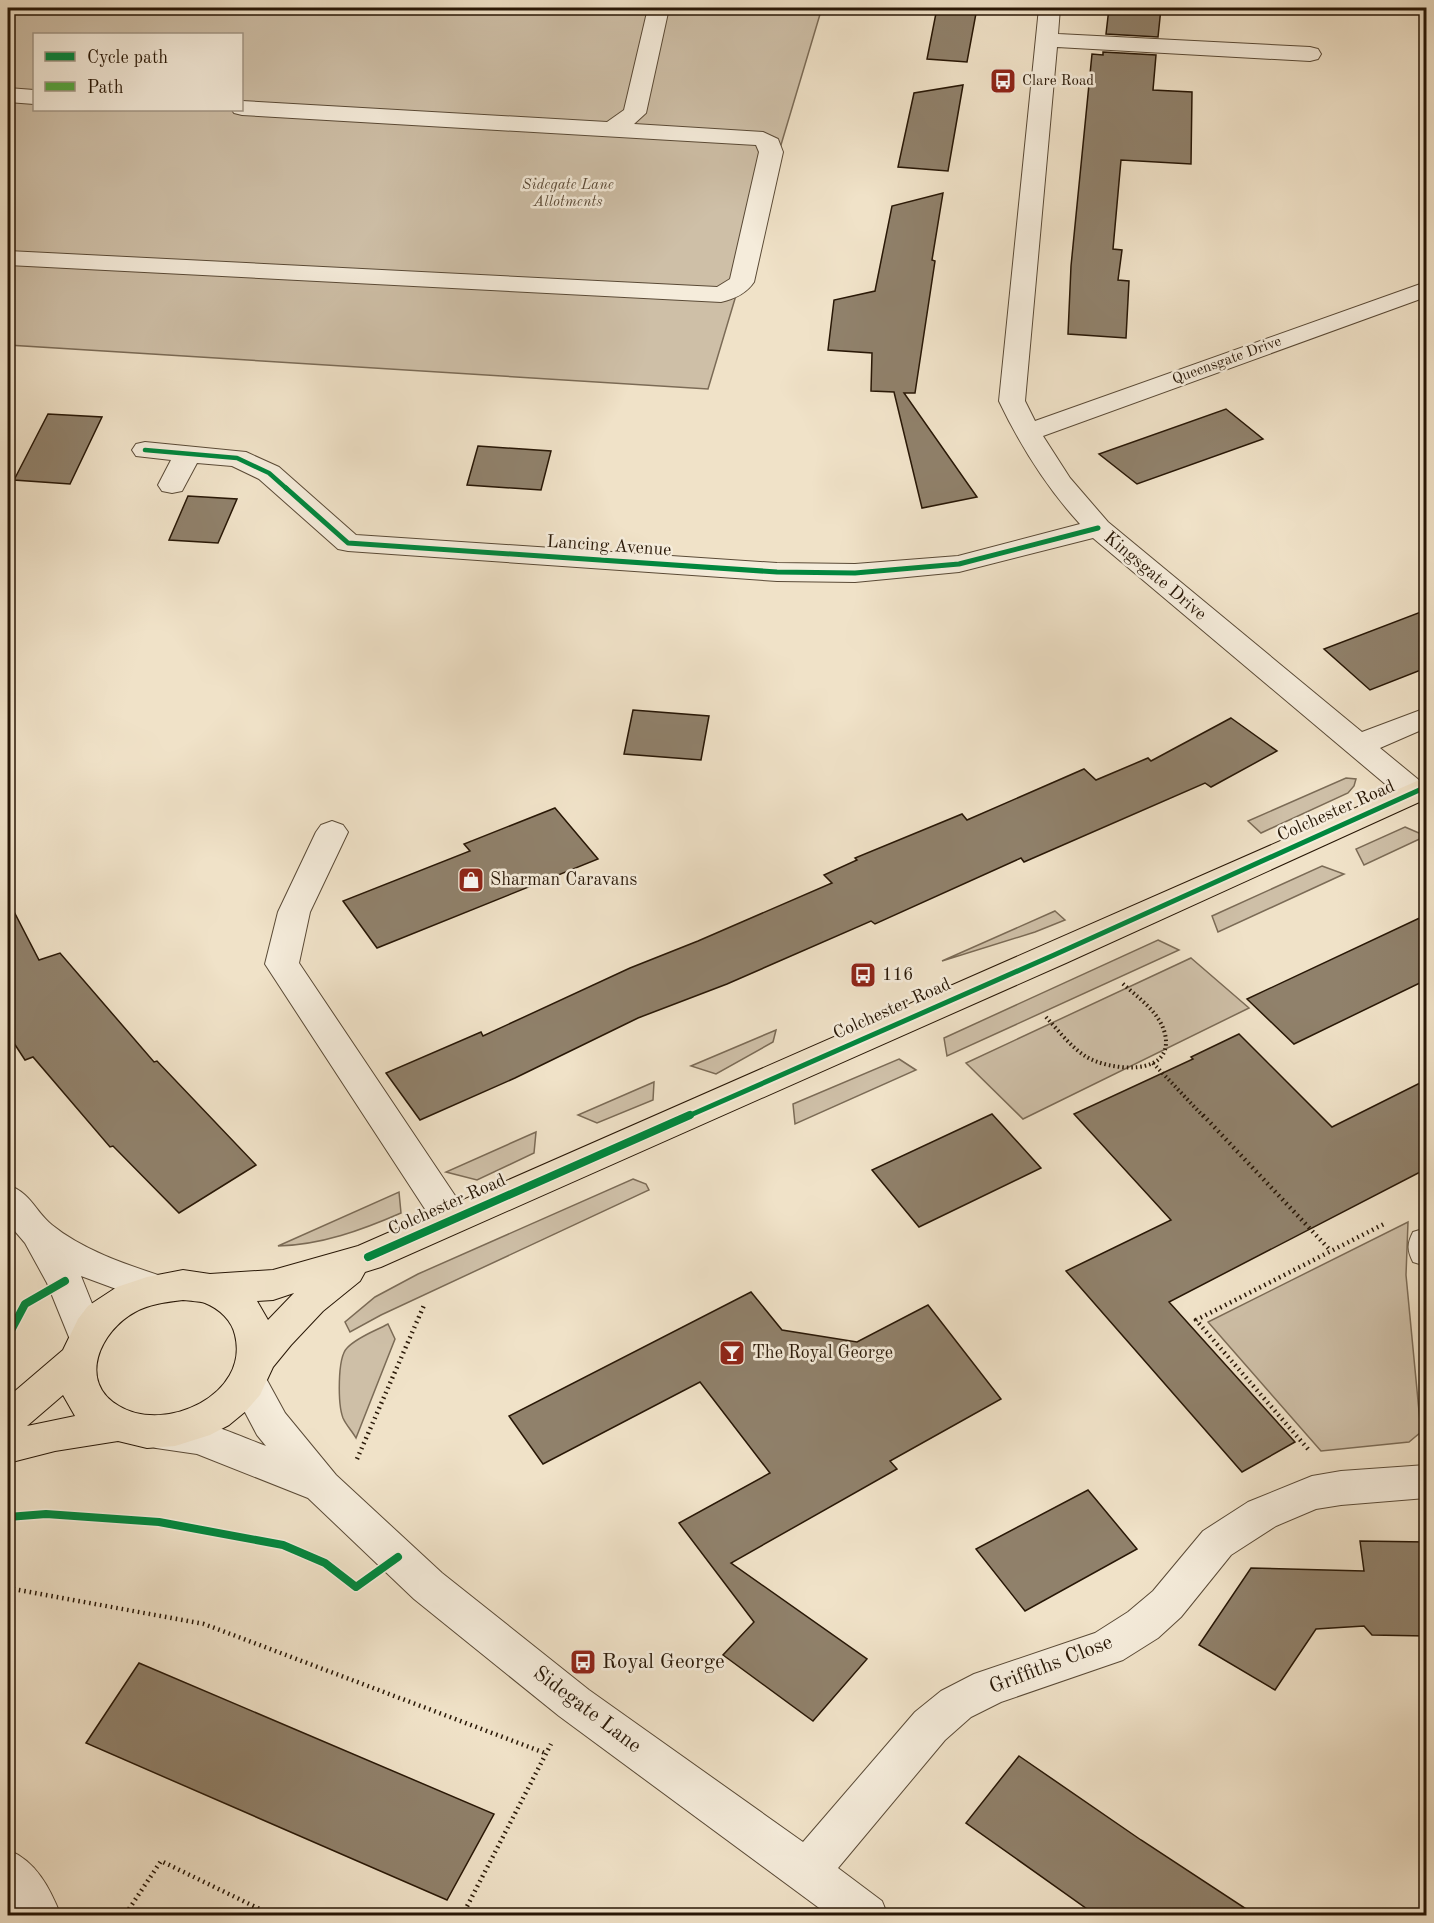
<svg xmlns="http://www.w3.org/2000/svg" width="1434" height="1923" viewBox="0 0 1434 1923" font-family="'Old Standard TT',serif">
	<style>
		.green { fill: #cebfa7; stroke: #7b6b56; stroke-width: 1.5; fill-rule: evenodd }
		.building { fill: #90816b; stroke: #281706; stroke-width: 1.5 }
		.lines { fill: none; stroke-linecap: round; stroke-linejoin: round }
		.minor-casing { stroke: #5a4a36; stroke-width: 2 }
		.major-casing { stroke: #281706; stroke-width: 2 }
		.path-far1 { stroke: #281706; stroke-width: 4; stroke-dasharray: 1.5 3; stroke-linecap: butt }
		.path { stroke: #281706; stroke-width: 4.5; stroke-dasharray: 1.5 4; stroke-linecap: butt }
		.minor { fill: #f5ecdb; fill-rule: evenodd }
		.major { fill: #f0e2c8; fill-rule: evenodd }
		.quiet { stroke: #53a940; stroke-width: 5; stroke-dasharray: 10 5; stroke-linecap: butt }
		.cycleway-far2-casing { stroke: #f5ecdb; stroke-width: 8 }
		.cycleway-far1-casing { stroke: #f5ecdb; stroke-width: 9 }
		.cycleway-casing { stroke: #f5ecdb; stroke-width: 11 }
		.cycleway-far2 { stroke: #00873e; stroke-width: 4.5 }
		.cycleway-far1 { stroke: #00873e; stroke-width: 5 }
		.cycleway { stroke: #00873e; stroke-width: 8 }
		.labels { text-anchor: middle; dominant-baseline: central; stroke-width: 5; stroke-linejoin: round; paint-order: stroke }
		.far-poi-label { font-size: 15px; fill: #281706; stroke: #f5ecdb; text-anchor: start }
		.far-park-label { font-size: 15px; font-style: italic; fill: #5a4936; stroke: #f5ecdb }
		.far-street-label { font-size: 15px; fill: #281706; stroke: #f5ecdb }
		.street-label { font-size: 18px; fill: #281706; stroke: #f5ecdb }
		.poi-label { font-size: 18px; fill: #281706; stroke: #f5ecdb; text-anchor: start }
		.near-poi-label { font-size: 21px; fill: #281706; stroke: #f5ecdb; text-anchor: start }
		.near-street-label { font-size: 21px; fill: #281706; stroke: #f5ecdb }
	</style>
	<rect width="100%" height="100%" fill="#f0e2c8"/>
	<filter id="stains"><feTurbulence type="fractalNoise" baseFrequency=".00333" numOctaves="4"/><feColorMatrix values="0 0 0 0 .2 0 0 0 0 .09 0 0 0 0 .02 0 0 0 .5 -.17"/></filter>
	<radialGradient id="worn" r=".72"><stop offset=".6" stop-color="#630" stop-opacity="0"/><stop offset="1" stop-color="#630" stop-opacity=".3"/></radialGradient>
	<g class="green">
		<path d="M8 8H703L702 9 821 11 708 389 8 345ZM34 34H242V110H34Z"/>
		<path d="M1346 778 1356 779 1354 786 1348 793 1261 833 1248 821Z"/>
		<path d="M1405 827 1426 836 1364 865 1356 849Z"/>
		<path d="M1322 866 1344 874 1218 932 1212 916Z"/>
		<path d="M1055 911 1065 920 1035 932 942 961Z"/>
		<path d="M1158 940 1179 950 947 1056 944 1038Z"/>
		<path d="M1191 958 1249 1008 1023 1119 966 1063Z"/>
		<path d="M776 1030 773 1042 716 1074 691 1066Z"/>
		<path d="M899 1059 916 1070 795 1124 793 1104Z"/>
		<path d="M654 1082 653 1100 597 1123 578 1115Z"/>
		<path d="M536 1132 534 1153 477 1180 446 1172Z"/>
		<path d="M633 1179 646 1184 649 1190 381 1315 350 1332 345 1322 375 1297 418 1274Z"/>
		<path d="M399 1192 401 1213C362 1230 321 1245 278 1246Z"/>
		<path d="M1408 1222 1406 1275 1421 1432 1409 1442 1321 1451 1208 1322Z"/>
		<path d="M388 1324 395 1339 356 1438C352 1431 346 1425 343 1418 338 1405 337 1358 347 1348 357 1337 375 1331 388 1324Z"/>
	</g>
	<g class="building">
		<path d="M937 8H977L967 62 927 59Z"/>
		<path d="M1109 8H1161L1158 37 1106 34Z"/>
		<path d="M1103 52 1156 55 1153 90 1192 92 1191 164 1121 160 1113 249 1122 250 1118 280 1129 281 1126 338 1068 334 1071 266 1092 54 1103 55Z"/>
		<path d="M963 85 948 171 898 167 914 93Z"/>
		<path d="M943 193 932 260 935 261 915 393H904L977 497 922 508 894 392 871 391 872 353 828 350 834 300 875 291 892 206Z"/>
		<path d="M1226 409 1263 439 1137 484 1099 454Z"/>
		<path d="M48 414 102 417 70 484 14 480Z"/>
		<path d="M478 446 551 451 541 490 467 485Z"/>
		<path d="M188 496 237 499 218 543 169 540Z"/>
		<path d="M1426 610V668L1370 690 1324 649Z"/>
		<path d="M633 710 709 716 701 760 624 754Z"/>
		<path d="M1231 718 1277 751 1211 787 1205 783 1024 862 1021 858 875 924 871 921 727 984 638 1018 515 1078 420 1120 386 1073 481 1032 483 1036 630 968 698 941 832 883 824 875 857 860 855 858 962 814 967 820 1084 769 1096 780 1148 758 1151 761Z"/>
		<path d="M555 808 598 859 377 948 343 901 470 851 464 844Z"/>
		<path d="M8 900 39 960 60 953 154 1062 157 1061 256 1165 179 1213 113 1146 110 1147 33 1057 25 1060 8 1034Z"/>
		<path d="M1426 915V980L1294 1044 1247 999Z"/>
		<path d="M1239 1034 1332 1127 1426 1080V1169L1169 1302 1295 1442 1242 1472 1066 1271 1171 1220 1074 1114 1193 1059 1191 1057Z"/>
		<path d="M992 1114 1041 1168 919 1227 872 1170Z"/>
		<path d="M751 1292 782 1330 857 1342 928 1305 1001 1399 890 1461 897 1469 731 1563 867 1659 813 1721 723 1655 754 1622 679 1523 770 1473 700 1382 543 1464 509 1416Z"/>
		<path d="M1088 1490 1137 1549 1025 1611 976 1549Z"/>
		<path d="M1360 1541 1426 1542V1636L1372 1635 1364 1626 1316 1629 1275 1690 1199 1645 1251 1568 1364 1571Z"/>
		<path d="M139 1663 494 1814 447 1900 86 1743Z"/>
		<path d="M1019 1756 1141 1840 1257 1916H1097L966 1823Z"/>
	</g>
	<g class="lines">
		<g class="minor-casing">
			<g id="minor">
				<path d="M648 8H669L646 113 634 124 763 132 778 139 783 152 754 282C746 294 734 299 721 302L8 265V251L717 287 730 279 759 152 756 145 242 115 234 113 232 110H242V101L607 122 624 110Z"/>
				<path d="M1039 8H1060L1058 34 1310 47 1318 49 1321 54 1318 59 1310 61 1057 47 1025 401 1035 421 1426 282V297L1043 436 1070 478 1108 522 1362 732 1426 708V728L1380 748 1425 785V799L1414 802 1403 799 1093 538 959 572 855 582 777 581 348 551 338 549 259 479 232 466 197 463 182 491 172 493 162 491 158 485 171 460 136 456 132 450 136 444 145 442 246 452 279 467 356 535 777 563 855 564 958 556 1080 524C1046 487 1020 445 999 401Z"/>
				<path d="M8 88 34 90V104L8 102Z"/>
				<path d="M332 821 343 825 348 832 310 912 299 963 464 1209 469 1219 464 1229 451 1233 438 1229 265 964 278 912 316 832 321 825Z"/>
				<path d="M8 1185C31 1193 35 1211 52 1225 84 1251 128 1265 167 1278L173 1288 167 1298 154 1303 81 1276 105 1336 99 1347 86 1351 73 1347 47 1283 25 1243 8 1223Z"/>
				<path d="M1426 1228V1266L1413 1262C1407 1250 1407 1244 1413 1232Z"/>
				<path d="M248 1366 262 1371 285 1413 336 1475 442 1573 589 1690 803 1842 915 1712 941 1691 974 1674 1095 1633 1128 1612 1153 1591 1203 1531 1248 1502 1312 1476 1341 1471 1426 1465V1498L1341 1505 1316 1509 1276 1526 1231 1555 1181 1617 1158 1638 1123 1660 1001 1702 971 1717 945 1740 838 1868 882 1901 888 1916H830L559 1716 414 1599 308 1498 197 1454 156 1448 142 1443 137 1432 142 1421C181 1407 229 1432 266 1446L257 1435 229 1382 234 1371Z"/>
				<path d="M8 1850C36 1861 50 1888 61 1916H15L8 1904Z"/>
			</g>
		</g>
		<g class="major-casing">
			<path id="major" d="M1426 777V799L1066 963 381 1267 365 1272 360 1281 323 1311 291 1345 273 1367 260 1395 246 1411 229 1425 210 1435 175 1446 147 1448 118 1441 55 1451 8 1463V1397L63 1350 78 1319 88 1306 117 1287 147 1277 183 1270 210 1274 273 1270 358 1246ZM294 1293 268 1320 257 1301 273 1300ZM183 1300C190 1301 199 1301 205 1303 220 1309 232 1321 235 1335 250 1395 165 1434 119 1406 77 1382 100 1331 135 1312 149 1304 167 1302 183 1300ZM63 1395 75 1416 27 1426Z"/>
		</g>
		<g class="path-far1">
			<path d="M1046 1017C1058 1030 1070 1046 1085 1056 1108 1071 1175 1078 1165 1034 1160 1012 1136 996 1121 982"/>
			<path d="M1153 1063 1204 1117"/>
		</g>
		<g class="path">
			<path d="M1203 1115 1330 1250"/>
			<path d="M1308 1449 1196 1320 1384 1224"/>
			<path d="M357 1459 425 1303"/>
			<path d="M8 1588 204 1624 545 1753"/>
			<path d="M129 1909 161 1861 274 1916"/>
			<path d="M462 1916 551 1744"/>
		</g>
		<use href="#minor" class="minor"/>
		<use href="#major" class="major"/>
		<path class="quiet" d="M1426 1242V1252"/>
		<g class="cycleway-far2-casing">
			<path id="cycleway-far2" d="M145 450 237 458 269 473 287 489"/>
		</g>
		<g class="cycleway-far1-casing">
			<g id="cycleway-far1">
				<path d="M286 488 348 543 777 572 855 573 959 564 1098 528"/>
				<path d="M686 1117 1054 955 1426 787"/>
			</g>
		</g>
		<g class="cycleway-casing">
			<g id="cycleway">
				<path d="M368 1257 690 1115"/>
				<path d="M8 1336 25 1304 65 1281"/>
				<path d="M8 1517 46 1514 159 1522 283 1545 325 1563 356 1587 398 1557"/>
			</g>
		</g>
		<use href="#cycleway-far2" class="cycleway-far2"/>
		<use href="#cycleway-far1" class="cycleway-far1"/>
		<use href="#cycleway" class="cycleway"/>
	</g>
	<defs>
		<g id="bus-square" transform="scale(1.35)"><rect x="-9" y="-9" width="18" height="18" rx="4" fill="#8f2418" stroke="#f5ecdb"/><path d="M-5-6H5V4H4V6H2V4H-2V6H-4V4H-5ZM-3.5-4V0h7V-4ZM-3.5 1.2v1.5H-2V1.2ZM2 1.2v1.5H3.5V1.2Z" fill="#fff"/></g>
		<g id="shop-square" transform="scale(1.35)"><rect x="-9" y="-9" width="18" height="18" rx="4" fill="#8f2418" stroke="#f5ecdb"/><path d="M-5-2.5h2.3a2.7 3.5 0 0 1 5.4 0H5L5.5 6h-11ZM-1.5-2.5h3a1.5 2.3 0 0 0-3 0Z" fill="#fff"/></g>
		<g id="bar-square" transform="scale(1.35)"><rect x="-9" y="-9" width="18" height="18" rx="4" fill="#8f2418" stroke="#f5ecdb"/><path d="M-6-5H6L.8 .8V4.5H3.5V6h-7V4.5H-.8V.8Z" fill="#fff"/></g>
	</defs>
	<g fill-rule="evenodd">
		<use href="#bus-square" x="1003" y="81"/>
		<use href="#shop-square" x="471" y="880"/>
		<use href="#bus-square" x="863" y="975"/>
		<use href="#bar-square" x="732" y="1353"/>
		<use href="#bus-square" x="583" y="1662"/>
	</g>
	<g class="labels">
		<g class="far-poi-label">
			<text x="1022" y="81">Clare Road</text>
		</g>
		<g class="far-park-label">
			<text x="568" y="185">Sidegate Lane<tspan x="568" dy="17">Allotments</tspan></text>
		</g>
		<g class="far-street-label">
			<text transform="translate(1227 361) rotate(-20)">Queensgate Drive</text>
		</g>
		<g class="street-label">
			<text transform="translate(609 546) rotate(4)">Lancing Avenue</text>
			<text transform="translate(1155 576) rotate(40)">Kingsgate Drive</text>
			<text transform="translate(1336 811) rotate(-24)">Colchester Road</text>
			<text transform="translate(892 1009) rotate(-24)">Colchester Road</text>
			<text transform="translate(447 1205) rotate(-24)">Colchester Road</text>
		</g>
		<g class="poi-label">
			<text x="490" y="880">Sharman Caravans</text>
			<text x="882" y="975">116</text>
			<text x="752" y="1353">The Royal George</text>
		</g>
		<g class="near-poi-label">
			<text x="602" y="1662">Royal George</text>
		</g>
		<g class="near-street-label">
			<text transform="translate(1051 1665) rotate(-21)">Griffiths Close</text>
			<text transform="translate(587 1710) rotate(37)">Sidegate Lane</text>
		</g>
	</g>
	<rect width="1434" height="1923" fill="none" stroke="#f0e2c8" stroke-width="30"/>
	<rect x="9" y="9" width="1416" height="1905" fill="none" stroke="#281706" stroke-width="3"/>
	<rect x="15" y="15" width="1404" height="1893" fill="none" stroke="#281706" stroke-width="1.5"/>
	<rect x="33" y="33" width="210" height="78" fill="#f5ecdb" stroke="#a39786" stroke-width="1.5"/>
	<rect x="45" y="52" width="30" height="9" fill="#00873e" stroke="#a39786" stroke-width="1.5"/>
	<text x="87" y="63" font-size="18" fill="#281706">Cycle path</text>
	<rect x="45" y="82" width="30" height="9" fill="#53a940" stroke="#a39786" stroke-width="1.5"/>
	<text x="87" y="93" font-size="18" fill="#281706">Path</text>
	<rect width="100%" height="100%" filter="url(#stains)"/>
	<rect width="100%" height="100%" fill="url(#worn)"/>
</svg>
